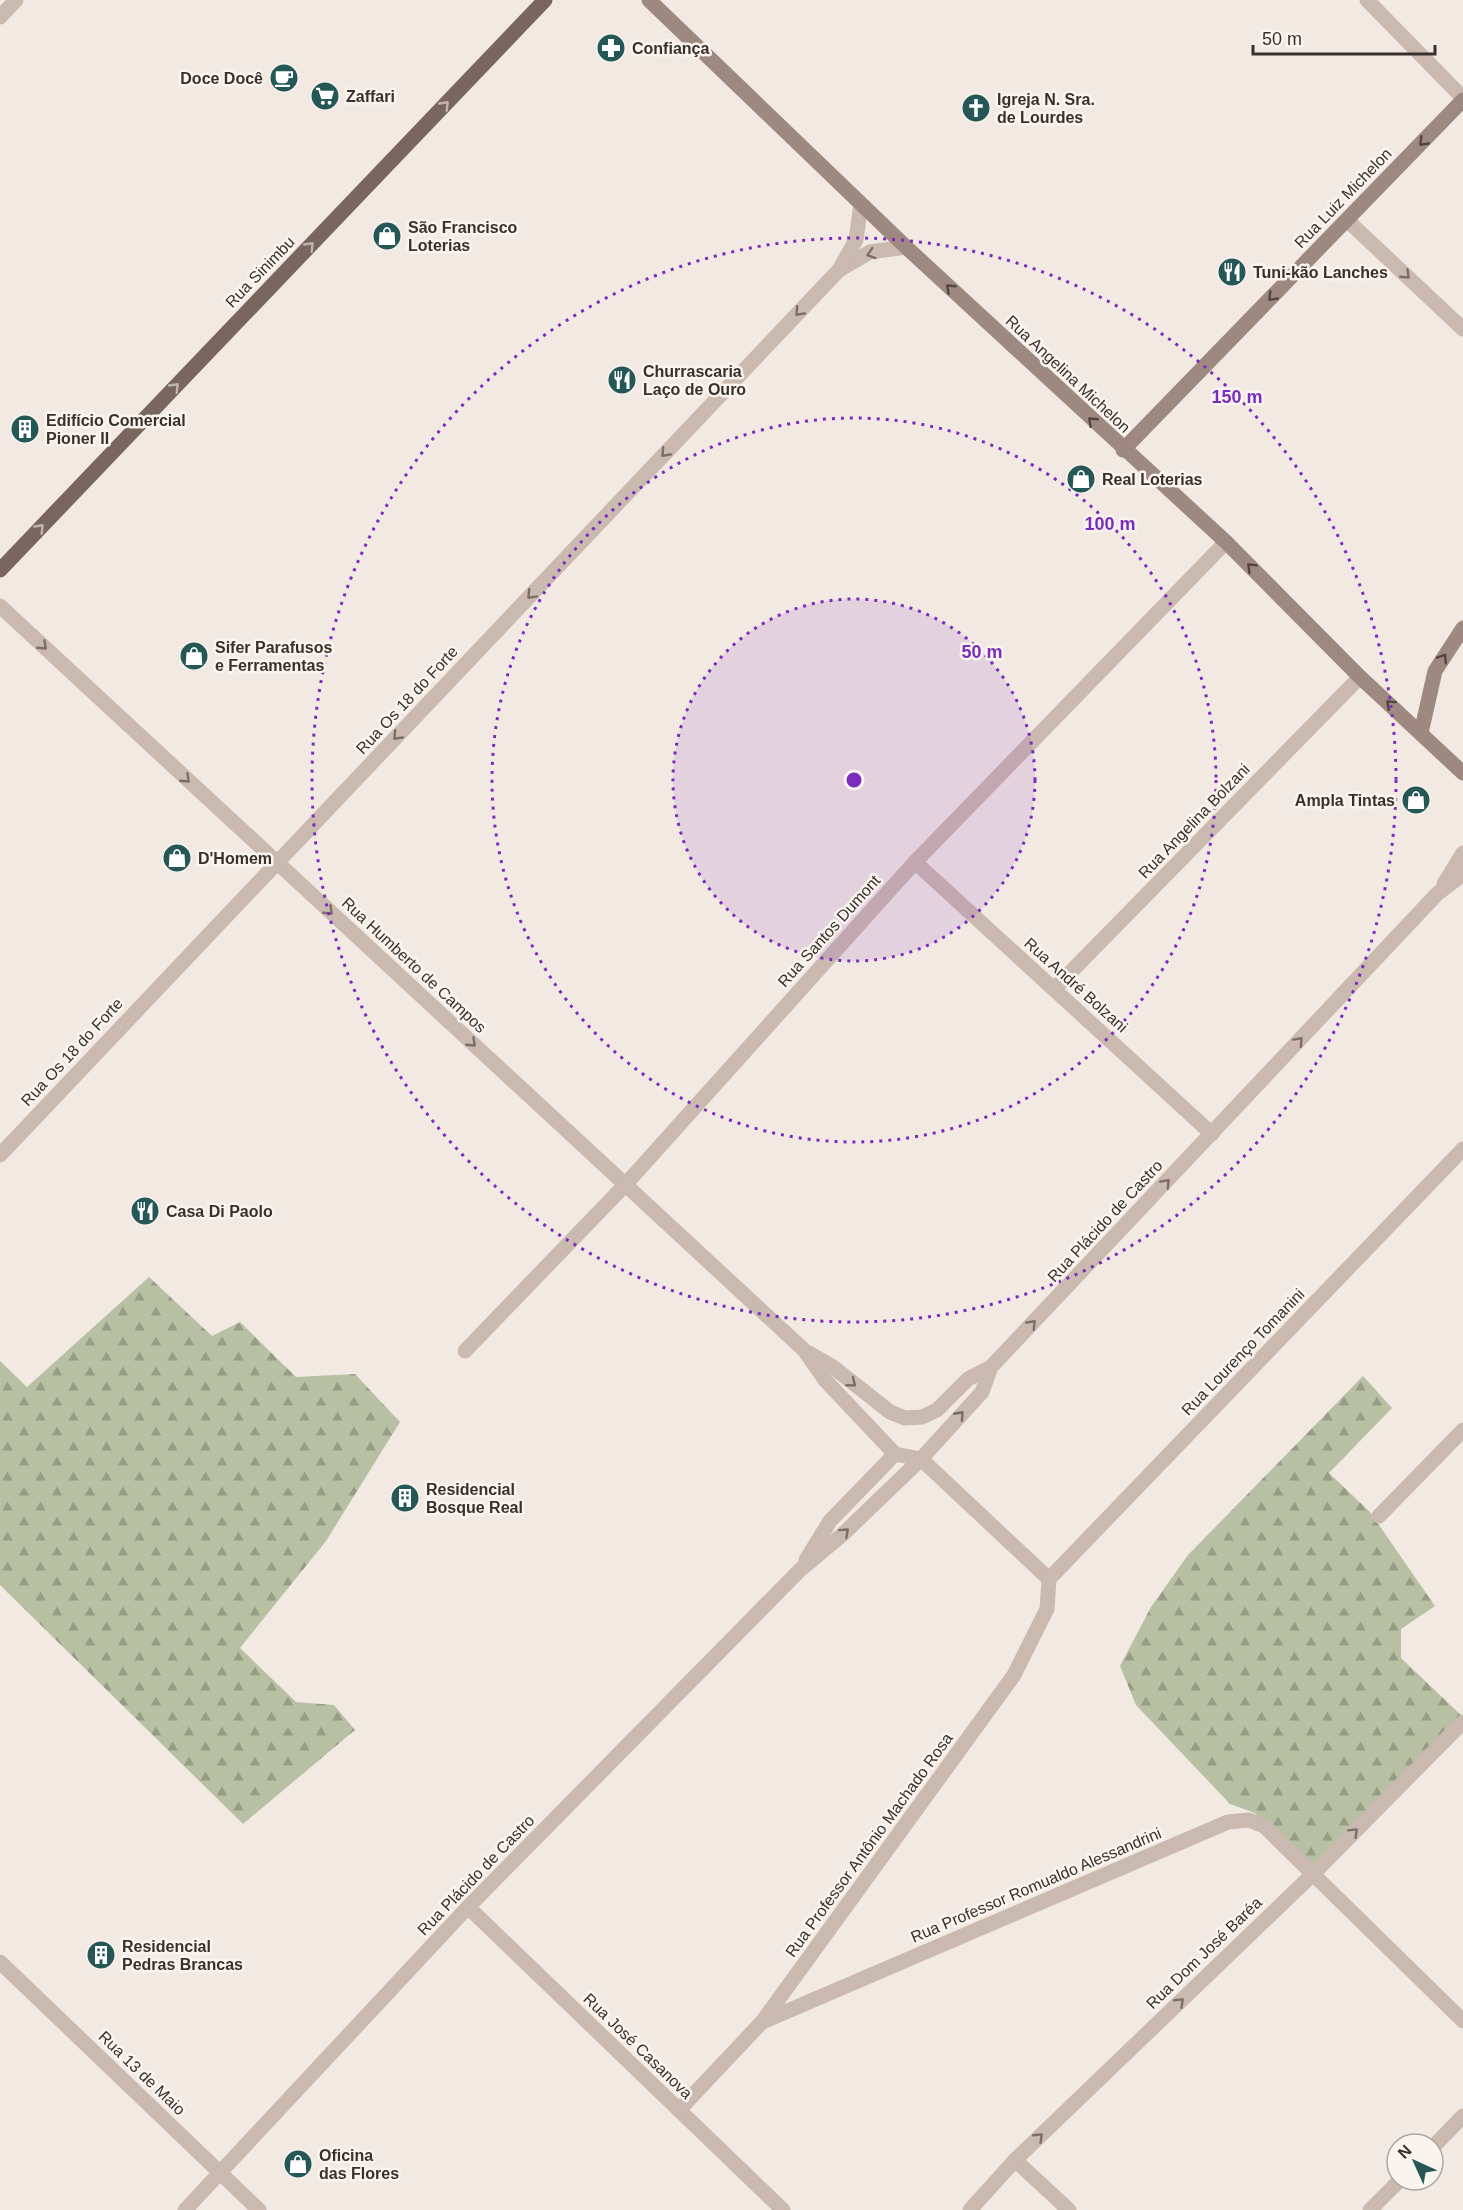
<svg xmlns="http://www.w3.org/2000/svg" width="1463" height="2210" viewBox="0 0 1463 2210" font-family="Arial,sans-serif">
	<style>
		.forest { fill: url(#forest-firs) }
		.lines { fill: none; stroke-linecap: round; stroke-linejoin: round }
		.minor { stroke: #cab9af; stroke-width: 15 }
		.tertiary { stroke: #cab9af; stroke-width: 15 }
		.secondary { stroke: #9d8980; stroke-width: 15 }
		.primary { stroke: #79665f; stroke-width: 15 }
		.oneway { stroke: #c0b4ae }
		.oneway2 { stroke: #524641 }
		.oneway3 { stroke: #7a6e67 }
		.ring { fill: none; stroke: #7b2cbf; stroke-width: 3; stroke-dasharray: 3 6 }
		.labels { text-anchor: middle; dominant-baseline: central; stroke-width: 5; stroke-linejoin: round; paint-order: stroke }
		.poi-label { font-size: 16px; font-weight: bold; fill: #39302c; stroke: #faf4ef; text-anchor: start }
		.street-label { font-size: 16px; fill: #39302c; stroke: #faf4ef }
		.centre { fill: #7b2cbf; stroke: #faf4ef; stroke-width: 3 }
		.ring-label { font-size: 18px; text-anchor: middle; font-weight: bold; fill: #7b2cbf; stroke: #faf4ef; stroke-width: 5; stroke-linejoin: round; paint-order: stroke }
	</style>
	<defs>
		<pattern id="forest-firs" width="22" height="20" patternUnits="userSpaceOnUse" patternTransform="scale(1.5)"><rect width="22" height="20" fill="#b8c0a3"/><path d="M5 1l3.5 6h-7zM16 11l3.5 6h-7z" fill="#979c85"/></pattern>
	</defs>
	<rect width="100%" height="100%" fill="#f2eae2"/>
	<g class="forest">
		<path d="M149 1277 212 1336 240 1322 296 1377 355 1374 400 1422 326 1541 240 1648 296 1702 334 1705 355 1730 243 1824 0 1585V1361L27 1387Z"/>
		<path d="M1363 1376 1392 1408 1329 1473 1370 1512 1435 1606 1401 1629V1658L1463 1717 1313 1868 1255 1813 1230 1804 1136 1705 1120 1666 1151 1607 1188 1555Z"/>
	</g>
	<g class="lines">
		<g class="minor">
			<path d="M1367 0 1463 98"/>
			<path d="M1348 221 1463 329"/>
			<path d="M839 270 870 252 906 247"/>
			<path d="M0 606 804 1350 825 1380 895 1454 921 1459 1049 1579"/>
			<path d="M915 862 1212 1134"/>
			<path d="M1444 884 1463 853"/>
			<path d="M1054 989 1360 677"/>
			<path d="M0 1155 839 270 856 240 861 204"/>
			<path d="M465 1351 625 1185 915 862 1226 542"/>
			<path d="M809 1353 833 1367 890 1412 905 1418 922 1417 937 1410 968 1379 991 1367"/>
			<path d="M1379 1516 1463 1430"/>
			<path d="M806 1560 830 1521 895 1454"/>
			<path d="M1049 1579 1463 1149"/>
			<path d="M468 1907 783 2210"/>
			<path d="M0 1962 259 2210"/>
			<path d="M762 2022 1228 1822 1249 1820 1264 1826 1463 2021"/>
			<path d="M679 2110 762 2022 1014 1675 1047 1609 1049 1579"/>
			<path d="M1015 2160 1069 2210"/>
			<path d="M185 2210 468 1907 800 1570 842 1535 921 1459 982 1392 991 1367 1437 894 1463 874"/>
			<path d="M970 2210 1015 2160 1313 1874 1463 1722"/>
		</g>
		<g class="tertiary">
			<path d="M0 17 16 0"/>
			<path d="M1433 2147 1463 2116"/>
			<path d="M1370 2210 1400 2180"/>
		</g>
		<g class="secondary">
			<path d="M649 0 906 247 1226 542 1360 677 1463 773"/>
			<path d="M1123 450 1463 100"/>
			<path d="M1421 733 1435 671 1463 628"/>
		</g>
		<path class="primary" d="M0 570 545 0"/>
	</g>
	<defs><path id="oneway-chevron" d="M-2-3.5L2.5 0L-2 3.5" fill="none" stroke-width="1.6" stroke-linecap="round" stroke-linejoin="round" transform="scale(1.5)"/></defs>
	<g class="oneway">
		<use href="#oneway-chevron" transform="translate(445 105) rotate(-46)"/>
		<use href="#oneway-chevron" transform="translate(310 246) rotate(-46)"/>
		<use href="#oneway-chevron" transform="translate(175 387) rotate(-46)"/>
		<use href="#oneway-chevron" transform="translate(40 528) rotate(-46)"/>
	</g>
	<g class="oneway2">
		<use href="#oneway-chevron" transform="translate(1423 142) rotate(134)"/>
		<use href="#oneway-chevron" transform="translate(950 288) rotate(-137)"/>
		<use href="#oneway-chevron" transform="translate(1272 297) rotate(134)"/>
		<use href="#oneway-chevron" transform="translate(1092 421) rotate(-137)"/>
		<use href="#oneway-chevron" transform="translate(1251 567) rotate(-135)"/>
		<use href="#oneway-chevron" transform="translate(1443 658) rotate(-57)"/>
		<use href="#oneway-chevron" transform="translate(1390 704) rotate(-138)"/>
	</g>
	<g class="oneway3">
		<use href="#oneway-chevron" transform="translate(871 254) rotate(162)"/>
		<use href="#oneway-chevron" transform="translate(1406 275) rotate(43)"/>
		<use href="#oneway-chevron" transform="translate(799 312) rotate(133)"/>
		<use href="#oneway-chevron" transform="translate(665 453) rotate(133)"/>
		<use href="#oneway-chevron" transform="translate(531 595) rotate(133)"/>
		<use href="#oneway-chevron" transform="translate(43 646) rotate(43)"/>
		<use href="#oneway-chevron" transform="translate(397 736) rotate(133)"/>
		<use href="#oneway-chevron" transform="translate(186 779) rotate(43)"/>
		<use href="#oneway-chevron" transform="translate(329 911) rotate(43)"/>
		<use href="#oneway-chevron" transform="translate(1299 1041) rotate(-47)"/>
		<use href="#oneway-chevron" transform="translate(472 1043) rotate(43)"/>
		<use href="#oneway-chevron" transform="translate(1166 1183) rotate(-47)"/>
		<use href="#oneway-chevron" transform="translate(1032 1324) rotate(-47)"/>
		<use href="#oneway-chevron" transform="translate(852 1383) rotate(39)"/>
		<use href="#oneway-chevron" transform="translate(960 1415) rotate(-48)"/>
		<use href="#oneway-chevron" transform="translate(845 1532) rotate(-42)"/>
		<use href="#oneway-chevron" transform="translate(1354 1832) rotate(-45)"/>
		<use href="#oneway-chevron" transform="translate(1180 2002) rotate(-44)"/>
		<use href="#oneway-chevron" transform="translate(1039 2137) rotate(-44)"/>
	</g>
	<circle cx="854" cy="780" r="181" fill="#7b2cbf" fill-opacity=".12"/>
	<g class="ring">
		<circle cx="854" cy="780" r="181"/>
		<circle cx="854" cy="780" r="362"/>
		<circle cx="854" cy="780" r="542"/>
	</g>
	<defs>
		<g id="pharmacy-disc" transform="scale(1.5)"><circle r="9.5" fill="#255757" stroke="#faf4ef"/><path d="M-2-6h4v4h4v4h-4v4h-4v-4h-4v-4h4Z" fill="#fff"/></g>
		<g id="cafe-disc" transform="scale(1.5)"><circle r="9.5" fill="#255757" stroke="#faf4ef"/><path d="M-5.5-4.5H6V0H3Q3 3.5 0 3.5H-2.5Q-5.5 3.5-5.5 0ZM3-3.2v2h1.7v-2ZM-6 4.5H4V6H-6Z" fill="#fff"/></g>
		<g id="supermarket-disc" transform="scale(1.5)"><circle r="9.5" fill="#255757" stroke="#faf4ef"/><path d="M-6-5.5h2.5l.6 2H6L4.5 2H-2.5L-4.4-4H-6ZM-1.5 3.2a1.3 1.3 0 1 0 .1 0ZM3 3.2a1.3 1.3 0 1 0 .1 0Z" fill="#fff"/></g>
		<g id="church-disc" transform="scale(1.5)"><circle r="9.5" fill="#255757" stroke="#faf4ef"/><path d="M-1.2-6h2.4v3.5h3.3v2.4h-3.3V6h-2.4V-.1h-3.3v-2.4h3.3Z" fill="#fff"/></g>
		<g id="shop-disc" transform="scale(1.5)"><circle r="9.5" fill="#255757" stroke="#faf4ef"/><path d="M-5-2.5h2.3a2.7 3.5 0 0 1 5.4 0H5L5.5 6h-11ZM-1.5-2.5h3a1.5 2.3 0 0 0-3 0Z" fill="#fff"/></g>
		<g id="restaurant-disc" transform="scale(1.5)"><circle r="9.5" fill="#255757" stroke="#faf4ef"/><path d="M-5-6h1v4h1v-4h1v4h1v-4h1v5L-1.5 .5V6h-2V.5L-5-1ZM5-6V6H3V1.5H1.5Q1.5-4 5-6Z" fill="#fff"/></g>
		<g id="building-disc" transform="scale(1.5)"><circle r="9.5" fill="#255757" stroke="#faf4ef"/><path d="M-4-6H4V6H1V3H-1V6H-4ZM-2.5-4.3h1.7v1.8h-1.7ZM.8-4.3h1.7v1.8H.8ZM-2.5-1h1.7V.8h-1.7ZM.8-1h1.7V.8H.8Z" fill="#fff"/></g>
	</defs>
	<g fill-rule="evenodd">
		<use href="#pharmacy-disc" x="611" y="48"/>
		<use href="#cafe-disc" x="284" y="78"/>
		<use href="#supermarket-disc" x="325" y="96"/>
		<use href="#church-disc" x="976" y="108"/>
		<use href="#shop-disc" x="387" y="236"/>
		<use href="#restaurant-disc" x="1232" y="272"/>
		<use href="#restaurant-disc" x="622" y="380"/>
		<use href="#building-disc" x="25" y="429"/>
		<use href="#shop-disc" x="1081" y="479"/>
		<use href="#shop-disc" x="194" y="656"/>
		<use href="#shop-disc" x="1416" y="800"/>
		<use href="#shop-disc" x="177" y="858"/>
		<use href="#restaurant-disc" x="145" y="1211"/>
		<use href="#building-disc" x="405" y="1498"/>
		<use href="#building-disc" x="101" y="1955"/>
		<use href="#shop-disc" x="298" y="2164"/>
	</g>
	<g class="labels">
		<g class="poi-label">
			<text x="632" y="48">Confiança</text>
			<text x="263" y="78" text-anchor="end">Doce Docê</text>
			<text x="346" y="96">Zaffari</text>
			<text x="997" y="99">Igreja N. Sra.<tspan x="997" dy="18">de Lourdes</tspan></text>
			<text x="408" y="227">São Francisco<tspan x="408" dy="18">Loterias</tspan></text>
			<text x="1253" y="272">Tuni-kão Lanches</text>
			<text x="643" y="371">Churrascaria<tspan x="643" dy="18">Laço de Ouro</tspan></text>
			<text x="46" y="420">Edifício Comercial<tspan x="46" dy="18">Pioner II</tspan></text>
			<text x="1102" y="479">Real Loterias</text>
			<text x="215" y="647">Sifer Parafusos<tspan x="215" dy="18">e Ferramentas</tspan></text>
			<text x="1395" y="800" text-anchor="end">Ampla Tintas</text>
			<text x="198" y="858">D'Homem</text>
			<text x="166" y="1211">Casa Di Paolo</text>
			<text x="426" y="1489">Residencial<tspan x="426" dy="18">Bosque Real</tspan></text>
			<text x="122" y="1946">Residencial<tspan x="122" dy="18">Pedras Brancas</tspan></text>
			<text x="319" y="2155">Oficina<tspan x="319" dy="18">das Flores</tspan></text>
		</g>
		<g class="street-label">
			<text transform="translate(1343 198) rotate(-46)">Rua Luiz Michelon</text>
			<text transform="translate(260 272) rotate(-46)">Rua Sinimbu</text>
			<text transform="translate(1068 374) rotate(43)">Rua Angelina Michelon</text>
			<text transform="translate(407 700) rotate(-47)">Rua Os 18 do Forte</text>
			<text transform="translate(1194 821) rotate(-46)">Rua Angelina Bolzani</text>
			<text transform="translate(829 931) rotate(-48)">Rua Santos Dumont</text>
			<text transform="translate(414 965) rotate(43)">Rua Humberto de Campos</text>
			<text transform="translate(1076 985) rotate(42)">Rua André Bolzani</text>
			<text transform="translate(72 1052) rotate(-47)">Rua Os 18 do Forte</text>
			<text transform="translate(1105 1221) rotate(-47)">Rua Plácido de Castro</text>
			<text transform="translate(1243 1352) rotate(-46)">Rua Lourenço Tomanini</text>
			<text transform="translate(869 1845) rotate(-54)">Rua Professor Antônio Machado Rosa</text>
			<text transform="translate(476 1875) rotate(-46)">Rua Plácido de Castro</text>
			<text transform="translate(1036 1885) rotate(-23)">Rua Professor Romualdo Alessandrini</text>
			<text transform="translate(1204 1953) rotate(-44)">Rua Dom José Baréa</text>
			<text transform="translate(638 2046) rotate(44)">Rua José Casanova</text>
			<text transform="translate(142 2073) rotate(44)">Rua 13 de Maio</text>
		</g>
	</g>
	<circle cx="854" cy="780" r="9" class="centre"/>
	<g class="ring-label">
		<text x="1237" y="403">150 m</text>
		<text x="1110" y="530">100 m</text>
		<text x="982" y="658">50 m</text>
	</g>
	<g transform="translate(1415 2162) rotate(315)"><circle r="28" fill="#faf4ef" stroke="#ada6a1" stroke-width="1.5"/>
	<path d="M0-4.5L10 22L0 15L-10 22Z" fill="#255757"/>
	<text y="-9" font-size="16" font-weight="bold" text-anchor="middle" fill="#39302c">N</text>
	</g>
	<path d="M1253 45v9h182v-9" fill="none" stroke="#39302c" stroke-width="3"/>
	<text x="1262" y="45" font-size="18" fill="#39302c" stroke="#faf4ef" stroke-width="4.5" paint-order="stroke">50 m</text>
</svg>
